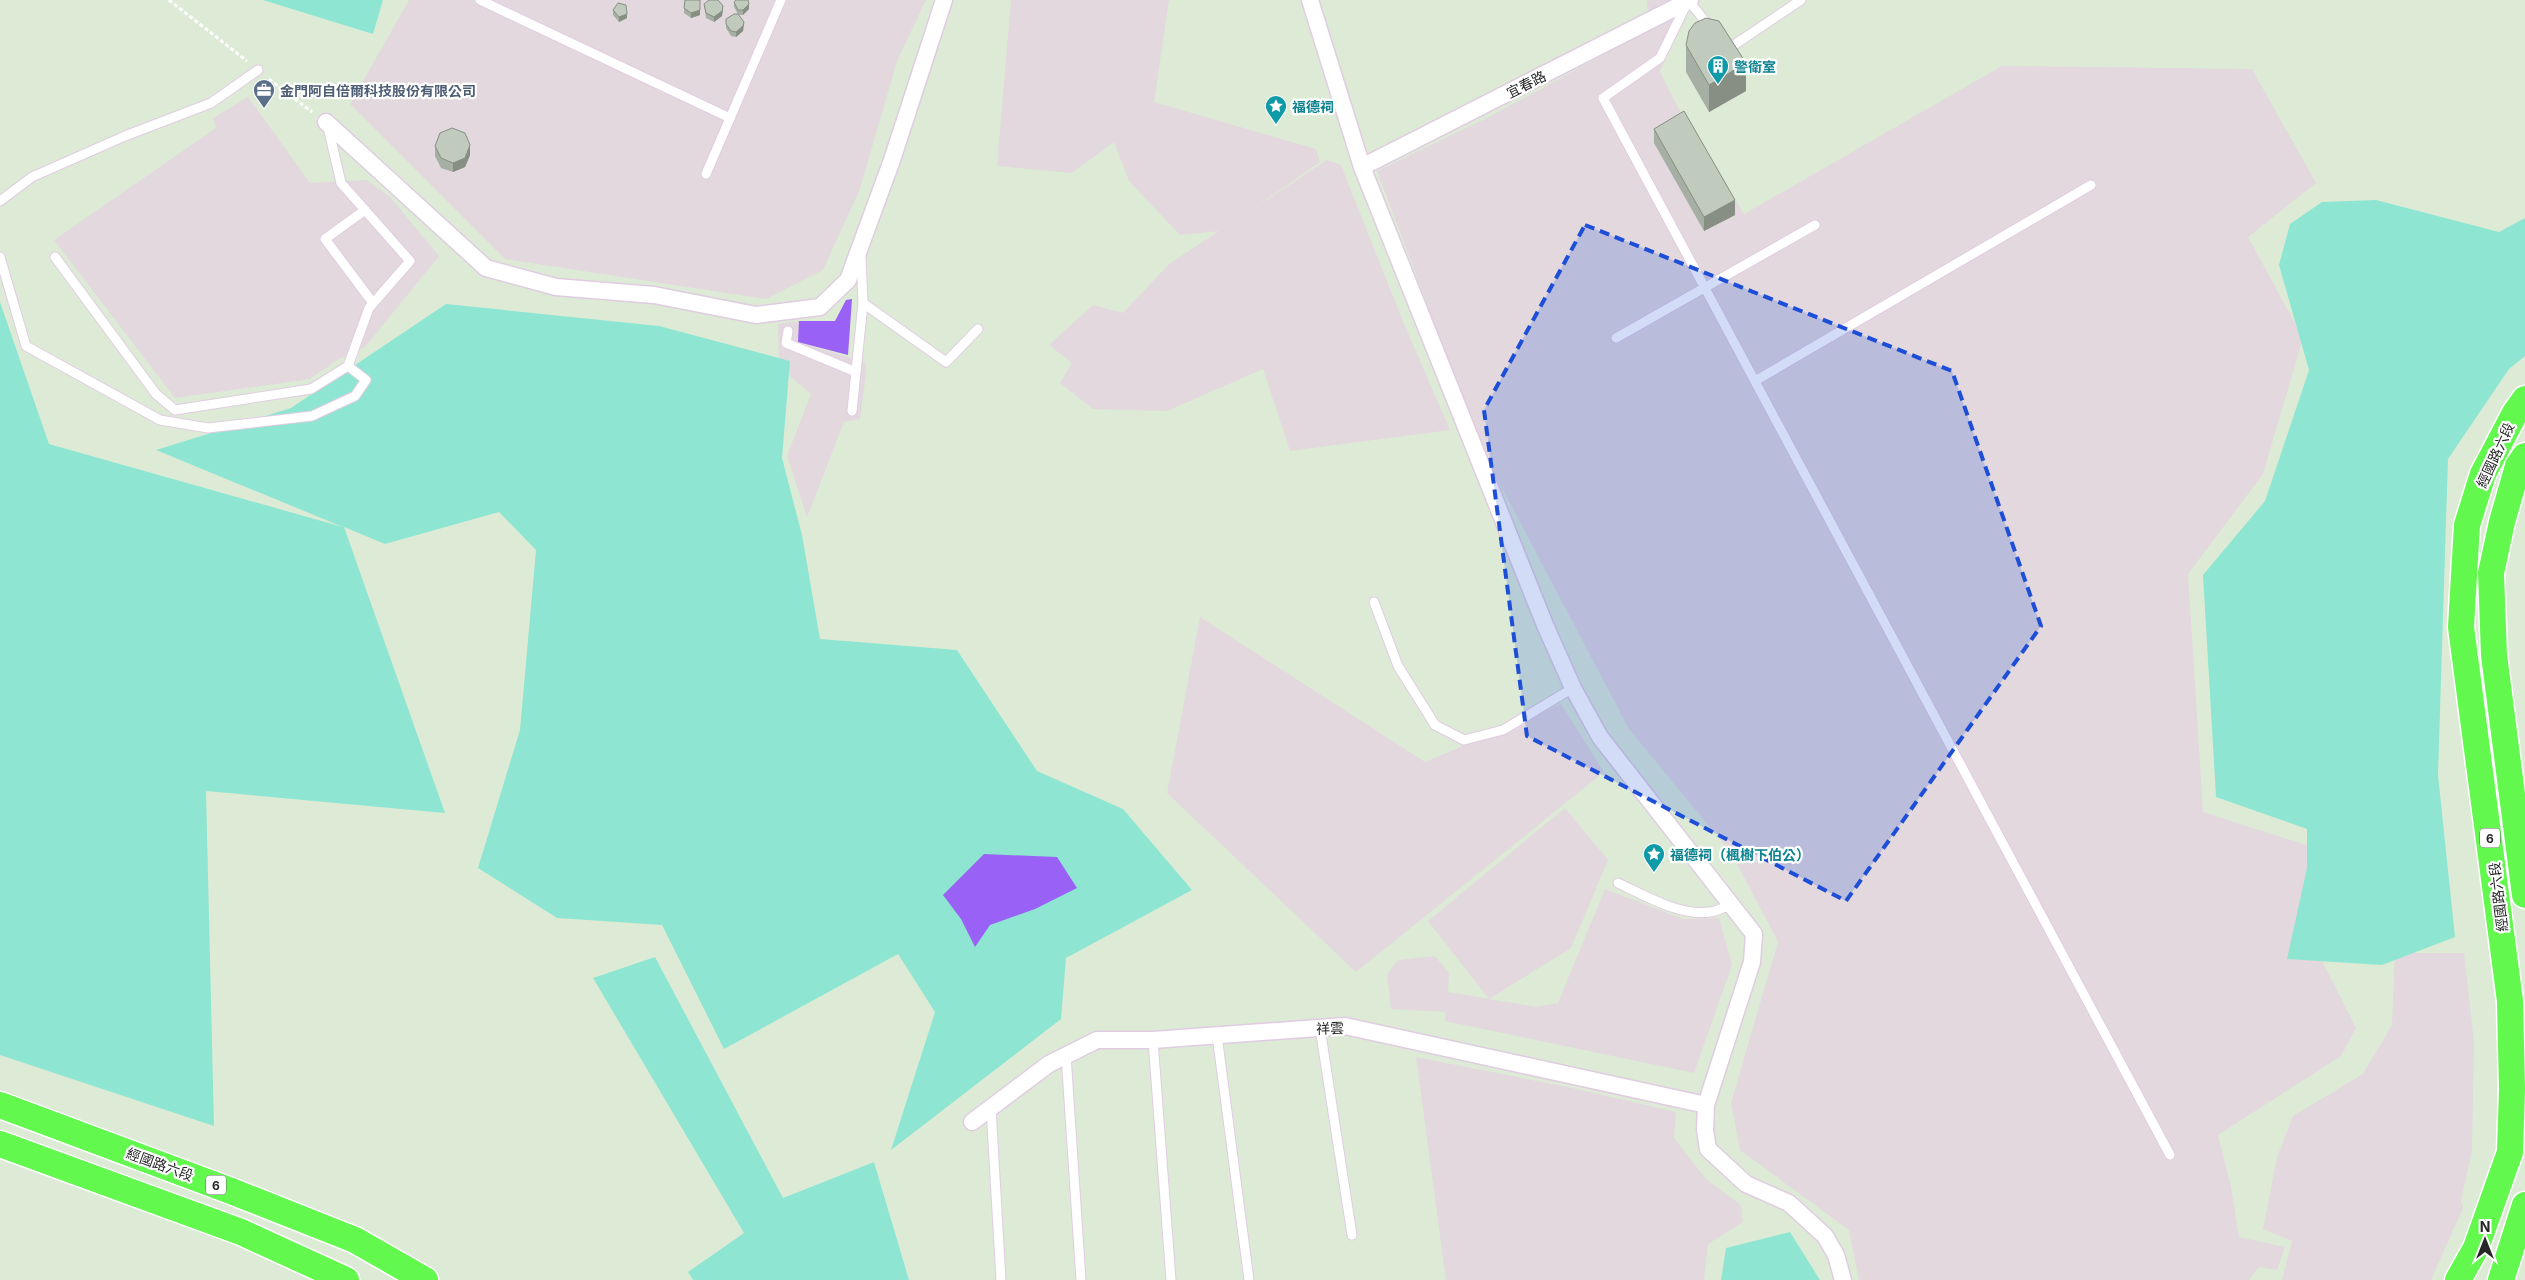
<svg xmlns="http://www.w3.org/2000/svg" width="2525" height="1280" viewBox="0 0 2525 1280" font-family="Inter,'Noto Sans TC',sans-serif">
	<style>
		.industrial { fill: #e2d8de }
		.green { fill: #8ee6d2 }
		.water { fill: #9961f5 }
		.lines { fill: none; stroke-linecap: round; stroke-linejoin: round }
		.service-casing { stroke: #e0cce1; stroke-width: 11 }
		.minor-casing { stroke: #e0cce1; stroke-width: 19 }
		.primary-casing { stroke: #fff; stroke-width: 29 }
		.path { stroke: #fff; stroke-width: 3; stroke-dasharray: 4 2.5; stroke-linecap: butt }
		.service { stroke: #fff; stroke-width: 9 }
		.minor { stroke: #fff; stroke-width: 16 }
		.primary { stroke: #62f84e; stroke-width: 26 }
		.wall { fill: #a6afa3 }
		.shaded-wall { fill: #878e84 }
		.building { fill: #c1cbbd; stroke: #878e84 }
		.marked { fill: #1d4ed8; fill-opacity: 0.2; stroke: #1d4ed8; stroke-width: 4; stroke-dasharray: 10 6; stroke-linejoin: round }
		.labels { text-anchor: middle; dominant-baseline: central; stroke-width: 4.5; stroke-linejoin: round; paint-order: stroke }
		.shield { fill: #fff; stroke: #686868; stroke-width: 1 }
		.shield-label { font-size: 12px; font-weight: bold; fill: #272727 }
		.culture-label { font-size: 14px; font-weight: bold; fill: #0d838f; stroke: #fff; text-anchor: start }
		.street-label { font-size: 14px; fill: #272727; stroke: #fff }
		.service-label { font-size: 14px; font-weight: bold; fill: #4e5e75; stroke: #fff; text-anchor: start }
	</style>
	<rect width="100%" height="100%" fill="#ddebd6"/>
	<g class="industrial">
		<path d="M409 0H926L897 61 860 189 823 270 766 299 505 259 350 104Z"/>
		<path d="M1011 0H1169L1154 102 1316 149 1320 162 1245 214 1327 160 1341 165 1402 319 1450 430 1290 451 1263 369 1167 411 1093 409 1060 383 1072 363 1049 345 1093 305 1123 313 1169 264 1219 231 1180 235 1129 181 1114 142 1072 173 997 166Z"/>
		<path d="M1647 0H1691L1660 71 1675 102 1744 214 2002 66 2252 69 2316 183 2248 237 2303 338 2263 474 2188 574 2203 812 2334 854 2316 949 2356 1028 2341 1056 2218 1135 2231 1187 2239 1237 2285 1247 2277 1270 2259 1267 2249 1280H1859L1849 1230 1740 1150 1731 1103 1778 942 1732 854 1629 729 1483 452 1377 171 1487 118 1649 30Z"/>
		<path d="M248 97 310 183 367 180 390 197 439 256 365 347 339 359 310 379 175 398 54 240 216 128 213 118Z"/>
		<path d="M799 321V342L865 362 866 374 860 419 844 422 807 517 787 456 811 394 779 367 778 324Z"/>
		<path d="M1200 617 1425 762 1561 704 1604 772 1356 972 1167 793Z"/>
		<path d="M1565 808 1608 860 1571 948 1489 999 1428 921Z"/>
		<path d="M1605 889 1683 919 1719 918 1732 965 1694 1073 1445 1021V1012L1391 1009 1387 974 1398 960 1435 956 1449 973 1448 992 1536 1007 1558 1003Z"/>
		<path d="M2395 953H2464L2474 1042 2472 1150 2461 1201 2463 1208 2431 1280H2282L2292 1241 2263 1229 2277 1157 2293 1116 2363 1074 2392 1025Z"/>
		<path d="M1416 1057 1572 1088 1676 1112 1674 1138 1706 1179 1741 1205 1743 1222 1708 1244 1704 1280H1446Z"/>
	</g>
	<g class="green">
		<path d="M263 0H383L373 34Z"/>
		<path d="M2376 200 2499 232 2525 218V356L2509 369 2448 459 2438 775 2455 937 2382 965 2287 959 2307 868V829L2216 797 2203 575 2265 501 2309 370 2279 265 2290 224 2322 202Z"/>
		<path d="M0 302 49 444 343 527 156 450 291 408 446 304 659 326 790 361 782 458 802 535 820 639 957 650 1037 771 1123 809 1192 890 1066 958 1061 1019 891 1150 935 1012 898 954 724 1049 662 925 557 918 478 868 520 730 536 550 499 512 385 544 344 527 445 813 206 791 214 1126 0 1055Z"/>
		<path d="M655 957 783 1198 874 1162 909 1280H693L688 1272 744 1233 593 978Z"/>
		<path d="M1790 1232 1820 1280H1721L1726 1248Z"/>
	</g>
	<g class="water">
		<path d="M852 299 848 355 798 342 799 321H835L846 300Z"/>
		<path d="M984 854 1057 857 1077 888 1035 909 990 925 975 947 961 919 943 895Z"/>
	</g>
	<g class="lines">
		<g class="service-casing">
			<g id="service">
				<path d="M480 0 730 118"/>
				<path d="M1688 0 1710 27"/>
				<path d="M1687 3 1660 58 1603 98 2170 1155"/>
				<path d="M1726 47 1728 49 1801 0"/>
				<path d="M706 174 781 0"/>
				<path d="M0 201 32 177 125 136 211 103 258 70"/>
				<path d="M365 210 325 239 373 303"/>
				<path d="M0 257 26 346 160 420 208 428 312 416 355 396 366 380 348 366"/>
				<path d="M55 257 156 394 175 410 311 389 348 366 369 308 410 261 341 183 328 127"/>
				<path d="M861 257 863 303 946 362 978 329"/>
				<path d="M788 331 786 343 856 372"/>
				<path d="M1616 338 1815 225"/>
				<path d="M1755 381 2091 185"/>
				<path d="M852 411 863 303"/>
				<path d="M1374 602 1398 666 1435 725 1464 740 1503 730 1573 688"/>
				<path d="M1618 883C1646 896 1679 916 1710 912 1718 911 1725 907 1732 904"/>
				<path d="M1320 1028 1352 1235"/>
				<path d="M1217 1035 1249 1280"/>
				<path d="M1153 1040 1171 1280"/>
				<path d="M1066 1055 1081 1280"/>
				<path d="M991 1108 1001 1280"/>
			</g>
		</g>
		<g class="minor-casing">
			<g id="minor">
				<path d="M1310 0 1362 167 1545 625 1573 688 1600 737 1754 934 1752 962 1706 1105 1705 1130 1708 1149 1746 1184 1789 1203 1825 1236 1836 1255 1843 1280"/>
				<path d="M326 122 486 268 556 287 654 295 756 315 820 307 848 280 892 160 944 0"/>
				<path d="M1362 167 1690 0"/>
				<path d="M972 1122 1049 1064 1097 1040H1153L1345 1026 1706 1105"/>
			</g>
		</g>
		<g class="primary-casing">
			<g id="primary">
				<path d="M2525 456 2518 466 2502 522 2491 573 2494 655 2525 895"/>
				<path d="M0 1105 231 1191 355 1240 425 1280"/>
				<path d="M0 1144 241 1232 346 1280"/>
				<path d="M2458 1280 2476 1248 2510 1152 2512 1089 2510 1001 2461 627 2467 525 2483 474 2515 413 2525 399"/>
				<path d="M2501 1280 2525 1205"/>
			</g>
		</g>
		<g class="path">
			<path d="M169 0 247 61"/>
			<path d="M269 79 312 112"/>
		</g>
		<use href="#service" class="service"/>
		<use href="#minor" class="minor"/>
		<use href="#primary" class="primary"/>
	</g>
	<g class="wall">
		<path d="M734 2 749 9 743 15H739L744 26 743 31 736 37 731 36 726 28V24L738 14 734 7Z"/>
		<path d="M704 4 723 11 722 16 714 22 706 18Z"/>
		<path d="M700 6V15L691 18 684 13V8Z"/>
		<path d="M613 10 627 18 619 22 613 15Z"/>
		<path d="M1686 45 1746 91 1709 112 1686 72Z"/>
		<path d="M1654 129 1735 215 1704 231 1654 143Z"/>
		<path d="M435 146 470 155 465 167 453 172 441 168 435 156Z"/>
	</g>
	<g class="shaded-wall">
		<path d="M700 1V15L691 18V13Z"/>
		<path d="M749 4V9L743 15V10Z"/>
		<path d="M723 6 722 16 714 22V17Z"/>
		<path d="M627 14V18L619 22V17Z"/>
		<path d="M744 22 743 31 736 37V32Z"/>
		<path d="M1746 63V91L1709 112V85Z"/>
		<path d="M470 145V155L465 167 453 172V163Z"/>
		<path d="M1735 200V215L1704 231V217Z"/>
	</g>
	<g class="building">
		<path d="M685 0H700V10L691 13 684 8Z"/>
		<path d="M709 0H718L723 6 722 11 714 17 706 13 704 4Z"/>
		<path d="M736 0H748L749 4 743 10H738L734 2Z"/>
		<path d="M618 3 626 5 627 14 619 17 613 10Z"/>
		<path d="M734 14H738L744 22 743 26 736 32 731 31 726 24V19Z"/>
		<path d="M1706 18 1719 21 1746 63 1709 85 1686 45 1689 31 1695 23Z"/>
		<path d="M1684 111 1735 200 1704 217 1654 129Z"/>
		<path d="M452 128 465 133 470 145 465 158 453 163 441 158 435 146 440 133Z"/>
	</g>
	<path class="marked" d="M1585 225 1952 371 2041 626 1846 901 1527 736 1484 410Z"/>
	<defs>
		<g id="building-pin" transform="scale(1.125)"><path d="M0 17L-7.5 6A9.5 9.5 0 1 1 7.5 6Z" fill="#0f9aa8" stroke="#fff"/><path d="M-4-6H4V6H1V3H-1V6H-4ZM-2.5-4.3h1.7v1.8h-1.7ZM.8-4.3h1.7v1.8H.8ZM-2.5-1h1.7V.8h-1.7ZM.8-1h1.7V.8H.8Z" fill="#fff"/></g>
		<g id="office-pin" transform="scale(1.125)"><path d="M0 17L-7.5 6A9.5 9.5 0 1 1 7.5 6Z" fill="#5c6f8a" stroke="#fff"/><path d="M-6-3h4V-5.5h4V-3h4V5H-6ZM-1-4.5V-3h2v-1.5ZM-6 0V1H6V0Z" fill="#fff"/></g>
		<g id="sight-pin" transform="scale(1.125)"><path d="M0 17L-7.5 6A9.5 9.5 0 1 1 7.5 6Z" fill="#0f9aa8" stroke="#fff"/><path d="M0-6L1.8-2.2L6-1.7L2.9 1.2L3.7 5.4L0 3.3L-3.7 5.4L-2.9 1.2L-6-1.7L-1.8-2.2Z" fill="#fff"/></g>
	</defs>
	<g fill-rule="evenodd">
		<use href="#building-pin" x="1718" y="66"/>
		<use href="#office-pin" x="264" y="90"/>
		<use href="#sight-pin" x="1276" y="106"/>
		<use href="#sight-pin" x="1654" y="854"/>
	</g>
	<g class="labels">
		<g class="shield">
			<rect x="2480" y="828.5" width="20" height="19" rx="4"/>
			<rect x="206" y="1175.5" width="20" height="19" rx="4"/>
		</g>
		<g class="shield-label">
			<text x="2490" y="838">6</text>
			<text x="216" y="1185">6</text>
		</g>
		<g class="culture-label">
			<text x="1734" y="66">警衛室</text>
			<text x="1292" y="106">福德祠</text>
			<text x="1670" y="854">福德祠（楓樹下伯公）</text>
		</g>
		<g class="street-label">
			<text transform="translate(1526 84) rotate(-27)">宜春路</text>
			<text transform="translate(2495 455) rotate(-65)">經國路六段</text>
			<text transform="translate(2498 897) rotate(-97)">經國路六段</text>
			<text transform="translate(1330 1028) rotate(-2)">祥雲</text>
			<text transform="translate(160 1164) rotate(20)">經國路六段</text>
		</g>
		<g class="service-label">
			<text x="280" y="90">金門阿自倍爾科技股份有限公司</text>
		</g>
	</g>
	<g transform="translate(2485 1240)" stroke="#ffffff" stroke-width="4" paint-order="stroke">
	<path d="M0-4L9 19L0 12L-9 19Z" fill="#272727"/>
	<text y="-8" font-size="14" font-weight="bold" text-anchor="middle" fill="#272727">N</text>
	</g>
</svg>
